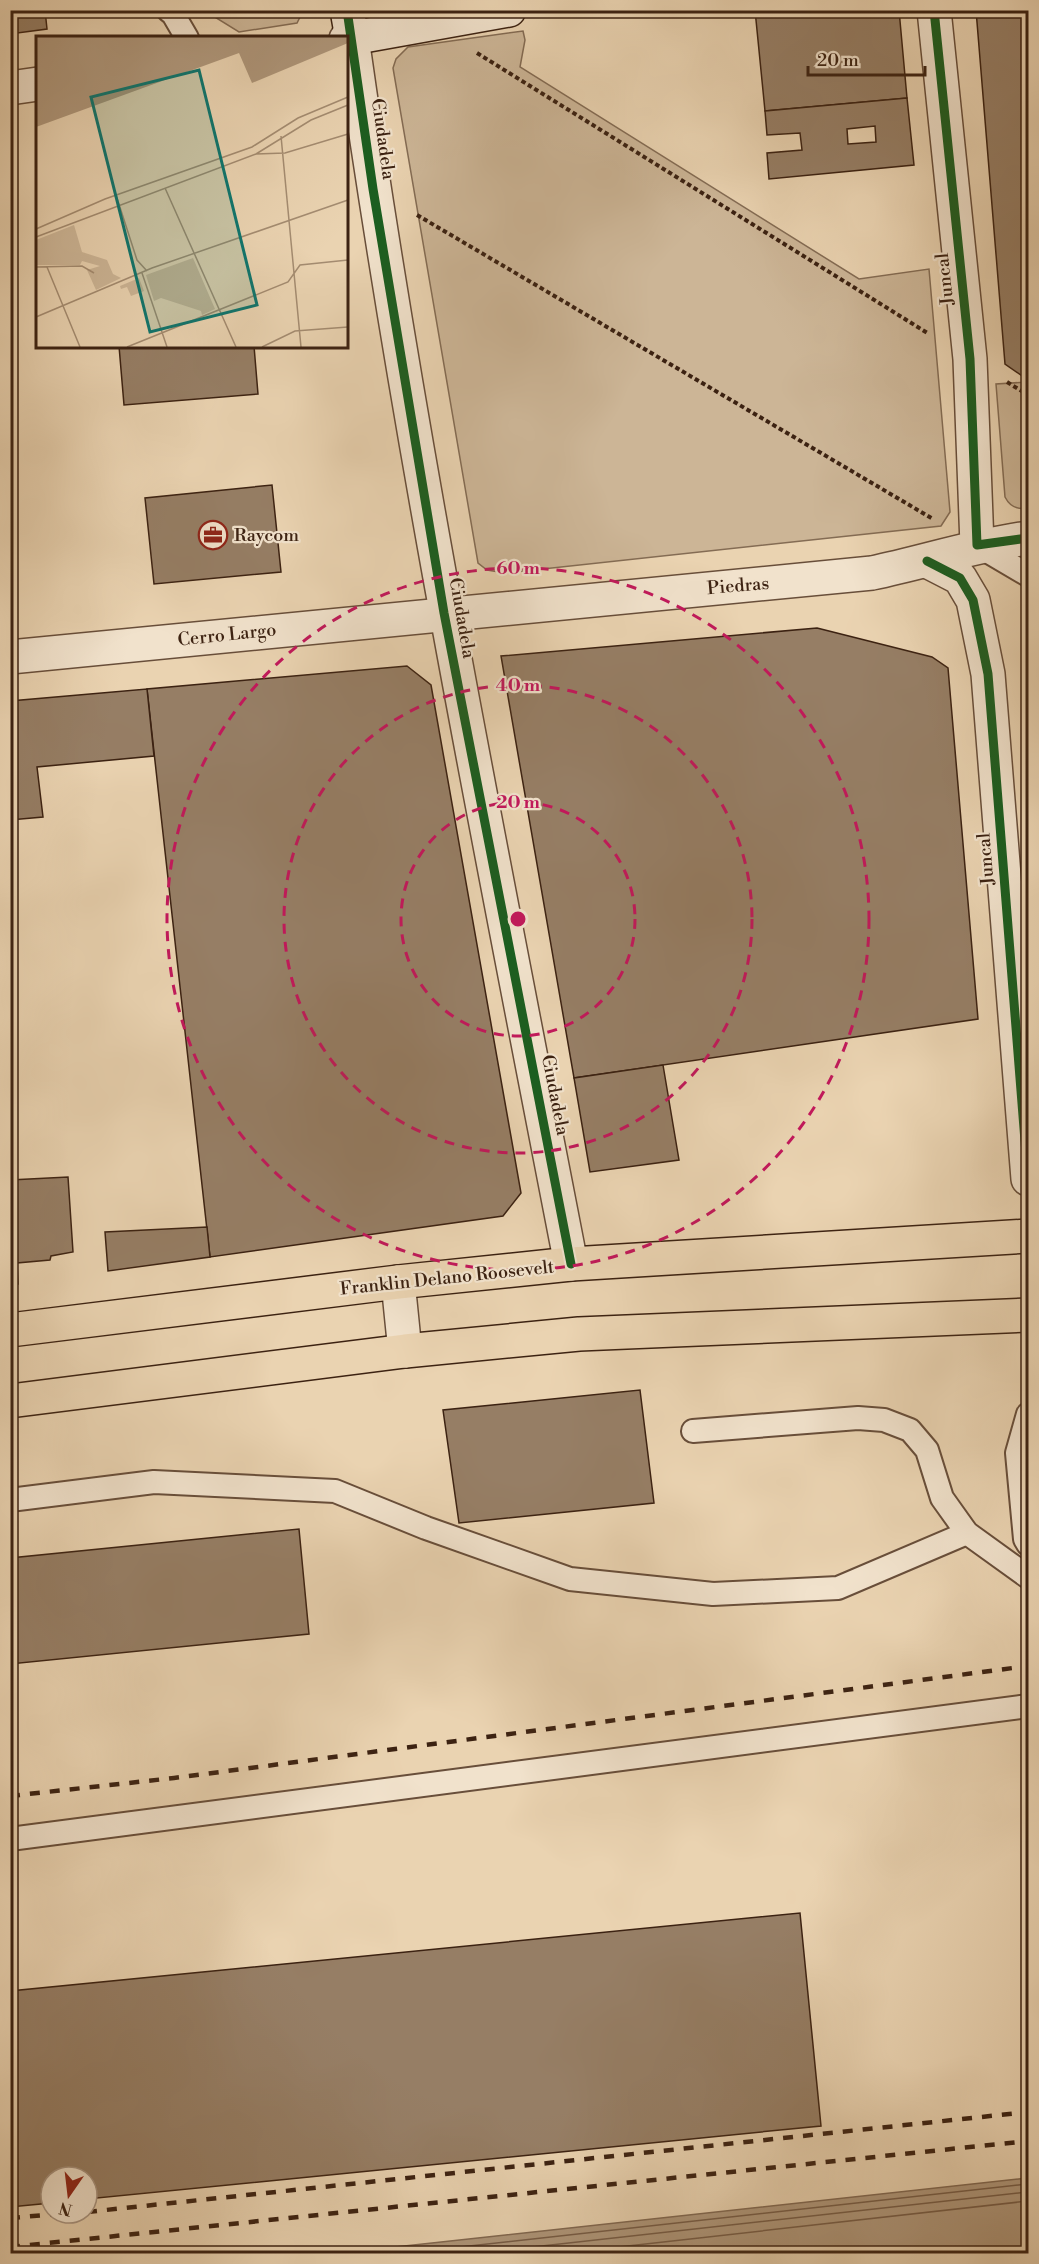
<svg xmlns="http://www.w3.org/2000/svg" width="1039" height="2264" viewBox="0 0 1039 2264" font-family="'Libre Bodoni',serif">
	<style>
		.green { fill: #ccb596; stroke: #846c54; stroke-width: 1.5 }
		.water { fill: #af977b; stroke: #816851; stroke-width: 1.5 }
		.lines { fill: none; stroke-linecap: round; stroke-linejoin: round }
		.shore { stroke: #765c46; stroke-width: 1.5 }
		.building { fill: #967e65; stroke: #3c2212; stroke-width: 1.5; fill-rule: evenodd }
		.lane-casing { stroke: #684e3a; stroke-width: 26 }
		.street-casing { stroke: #684e3a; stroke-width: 36 }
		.secondary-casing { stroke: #3c2212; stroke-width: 36 }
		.primary-casing { stroke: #3c2212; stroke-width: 36 }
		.path { stroke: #3c2212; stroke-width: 4; stroke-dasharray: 4.5 3; stroke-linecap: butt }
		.lane { stroke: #f1e2cc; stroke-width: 22 }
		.street { stroke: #f1e2cc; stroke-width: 33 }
		.secondary { stroke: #f1e2cc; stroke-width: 33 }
		.primary { stroke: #ead3b1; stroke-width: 33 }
		.rail { stroke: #3c2212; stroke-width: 4.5; stroke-dasharray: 10 10; stroke-linecap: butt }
		.cycleway-casing { stroke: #f1e2cc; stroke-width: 13 }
		.cycleway { stroke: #1b5e20; stroke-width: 9 }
		.ring { fill: none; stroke: #c2185b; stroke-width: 3; stroke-dasharray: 10 8 }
		.labels { text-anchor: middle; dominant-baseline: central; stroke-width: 4.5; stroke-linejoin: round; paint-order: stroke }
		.street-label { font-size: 18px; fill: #3c2212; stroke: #f1e2cc }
		.poi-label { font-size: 18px; fill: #3c2212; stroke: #f1e2cc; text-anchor: start }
		.inset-road { fill: none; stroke: #a48c71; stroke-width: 1.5 }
		.view { fill: #0f766e; fill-opacity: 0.15; stroke: #0f766e; stroke-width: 3 }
		.inset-edge { fill: none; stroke: #3c2212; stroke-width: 3 }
		.centre { fill: #c2185b; stroke: #f1e2cc; stroke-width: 3 }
		.ring-label { font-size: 18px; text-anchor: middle; font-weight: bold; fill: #c2185b; stroke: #f1e2cc; stroke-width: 4.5; stroke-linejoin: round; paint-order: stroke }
	</style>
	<rect width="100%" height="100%" fill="#ead3b1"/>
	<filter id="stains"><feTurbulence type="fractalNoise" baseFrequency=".00333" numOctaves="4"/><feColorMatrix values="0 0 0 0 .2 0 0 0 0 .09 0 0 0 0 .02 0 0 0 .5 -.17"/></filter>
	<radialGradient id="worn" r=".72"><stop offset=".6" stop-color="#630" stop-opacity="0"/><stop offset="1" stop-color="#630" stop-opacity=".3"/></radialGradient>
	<g class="green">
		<path d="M299 11 301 15 297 23 239 32 205 11Z"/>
		<path d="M523 31 525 40 520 67 859 279 929 269 949 500 950 512 941 526 505 573 487 570 478 563 393 68 396 59 408 47Z"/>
		<path d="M1028 382V508C1018 510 1010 507 1005 497L996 384Z"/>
	</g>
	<path class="water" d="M1028 2178V2253H340Z"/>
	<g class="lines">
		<g class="shore">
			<path d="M397 2254 1028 2184"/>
			<path d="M469 2254 1028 2192"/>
			<path d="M556 2254 1028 2201"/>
		</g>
	</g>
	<g class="building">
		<path d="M10 10H45L47 29 10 34Z"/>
		<path d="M755 10H899L907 98 765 111Z"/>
		<path d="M976 10H1028V380L1005 364Z"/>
		<path d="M907 98 914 165 769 179 767 153 802 150 800 133 767 135 765 111ZM875 126 876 142 848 144 847 129Z"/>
		<path d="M119 346H254L258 394 124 405Z"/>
		<path d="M272 485 281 572 154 584 145 498Z"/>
		<path d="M817 628 932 657 948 668 978 1019 574 1078 501 656Z"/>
		<path d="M407 666 431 685 521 1193 503 1216 210 1257 147 689Z"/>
		<path d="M147 689 154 756 37 767 43 817 10 820V701Z"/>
		<path d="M663 1065 679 1160 590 1172 574 1078Z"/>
		<path d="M68 1177 73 1252 51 1256 50 1260 17 1263 18 1284H10V1180Z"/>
		<path d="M207 1227 210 1257 108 1271 105 1232Z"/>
		<path d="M640 1390 654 1503 459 1523 443 1410Z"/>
		<path d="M299 1529 309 1634 10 1664V1558Z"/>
		<path d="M800 1913 821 2126 87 2199V2177H51V2203L10 2207V1991Z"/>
	</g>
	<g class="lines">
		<g class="lane-casing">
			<g id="lane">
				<path d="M168 10 173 14 187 38"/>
				<path d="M977 545 1028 575"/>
				<path d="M1028 1414 1017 1453 1025 1539 1028 1544"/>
				<path d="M693 1431 858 1418 884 1420 910 1430 927 1450 942 1498 967 1533 1028 1577"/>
				<path d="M10 1500 154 1482 335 1491 426 1528 570 1579 713 1594 838 1588 967 1533"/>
				<path d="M10 1839 1028 1706"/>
			</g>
		</g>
		<g class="street-casing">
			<g id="street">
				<path d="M934 10 970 359 977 545"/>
				<path d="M346 39 352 38C410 449 492 856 571 1264"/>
				<path d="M10 88 38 84"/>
				<path d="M927 561 960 578 973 600 988 674 1028 1179"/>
				<path d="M10 657 872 573C925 562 975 545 1028 538"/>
				<path d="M398 1282 405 1351"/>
			</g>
		</g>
		<g class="secondary-casing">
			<path id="secondary" d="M347 10 352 38 509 10"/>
		</g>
		<g class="primary-casing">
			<g id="primary">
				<path d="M10 1330 398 1282 571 1264 1028 1236"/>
				<path d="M10 1401 405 1351 579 1334 1028 1315"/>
			</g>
		</g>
		<g class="path">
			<path d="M477 53 929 334"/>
			<path d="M417 215 933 519"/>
			<path d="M1007 382 1028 395"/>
		</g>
		<use href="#lane" class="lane"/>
		<use href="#street" class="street"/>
		<use href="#secondary" class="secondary"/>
		<use href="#primary" class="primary"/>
		<g class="rail">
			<path d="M10 1796 174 1778 1028 1666"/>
			<path d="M87 2212 1028 2112"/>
			<path d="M10 2218 70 2213"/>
			<path d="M10 2247 1028 2141"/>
		</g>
		<g class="cycleway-casing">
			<g id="cycleway">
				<path d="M347 10 373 189 444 613 571 1264"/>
				<path d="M934 10 970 359 977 545 1028 538"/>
				<path d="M927 561 960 578 973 600 988 674 1028 1179"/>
			</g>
		</g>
		<use href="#cycleway" class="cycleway"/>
	</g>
	<g class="ring">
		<circle cx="518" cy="919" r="117"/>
		<circle cx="518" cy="919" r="234"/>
		<circle cx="518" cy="919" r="351"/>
	</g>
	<defs>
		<g id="office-ring" transform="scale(1.5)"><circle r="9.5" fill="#f1e2cc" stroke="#8f2418" stroke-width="1.5"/><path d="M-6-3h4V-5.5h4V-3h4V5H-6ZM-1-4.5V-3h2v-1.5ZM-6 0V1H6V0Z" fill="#8f2418"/></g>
	</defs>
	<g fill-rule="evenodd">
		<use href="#office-ring" x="213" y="535"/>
	</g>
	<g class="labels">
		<g class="street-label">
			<text transform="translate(383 139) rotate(82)">Ciudadela</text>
			<text transform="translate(945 279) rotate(-96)">Juncal</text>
			<text transform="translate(738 586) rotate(-5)">Piedras</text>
			<text transform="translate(462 618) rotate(80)">Ciudadela</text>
			<text transform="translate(227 635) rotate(-6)">Cerro Largo</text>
			<text transform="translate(986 859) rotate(-95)">Juncal</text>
			<text transform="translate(555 1095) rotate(79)">Ciudadela</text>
			<text transform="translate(447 1278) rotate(-6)">Franklin Delano Roosevelt</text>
		</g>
		<g class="poi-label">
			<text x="234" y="535">Raycom</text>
		</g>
	</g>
	<g transform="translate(36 36)">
		<rect width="312" height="312" fill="#ead3b1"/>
		<path d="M38 189 46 216 71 224 77 238 85 242 60 254 51 234 64 230 46 225 44 229H0V204ZM157 222 179 273 166 279 165 275 125 262 118 265 110 239ZM103 242 108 255 95 260 91 251 85 253 84 250Z" fill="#ccb596"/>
		<path d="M0 1H312V7L216 47 203 17 0 91Z" fill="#af977b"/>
		<path class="inset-road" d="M245 100 265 311M220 118 249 117 312 98M129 152 200 311M80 159 101 224 111 235M0 193 69 163 216 111 262 82 312 61M0 201 220 118 275 84 312 69M0 231 46 230 58 237M11 231 44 311M106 237 131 311M0 281 116 232 312 164M91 311 252 246 264 229 312 224M226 311 259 295 312 291"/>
		<path class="view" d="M163 34 221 269 114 296 55 61Z"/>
		<rect width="312" height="312" class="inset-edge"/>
	</g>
	<circle cx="518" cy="919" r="9" class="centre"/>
	<g class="ring-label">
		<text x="518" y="574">60 m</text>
		<text x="518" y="691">40 m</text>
		<text x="518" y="808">20 m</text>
	</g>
	<rect width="1039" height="2264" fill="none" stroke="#ead3b1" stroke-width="36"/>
	<rect x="12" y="12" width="1015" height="2240" fill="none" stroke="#3c2212" stroke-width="3"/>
	<rect x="18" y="18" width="1003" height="2228" fill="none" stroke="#3c2212" stroke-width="1.5"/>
	<g transform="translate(69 2195) rotate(194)"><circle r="28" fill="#f1e2cc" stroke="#a99582" stroke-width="1.5"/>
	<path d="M0-4.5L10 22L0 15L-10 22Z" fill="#8f2418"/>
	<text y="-9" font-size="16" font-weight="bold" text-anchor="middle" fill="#3c2212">N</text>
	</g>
	<path d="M808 66v9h117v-9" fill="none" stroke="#3c2212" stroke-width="3"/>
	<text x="817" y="66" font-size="18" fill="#3c2212" stroke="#f1e2cc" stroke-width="4.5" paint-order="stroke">20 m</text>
	<rect width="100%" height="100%" filter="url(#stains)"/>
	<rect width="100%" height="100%" fill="url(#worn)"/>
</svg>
